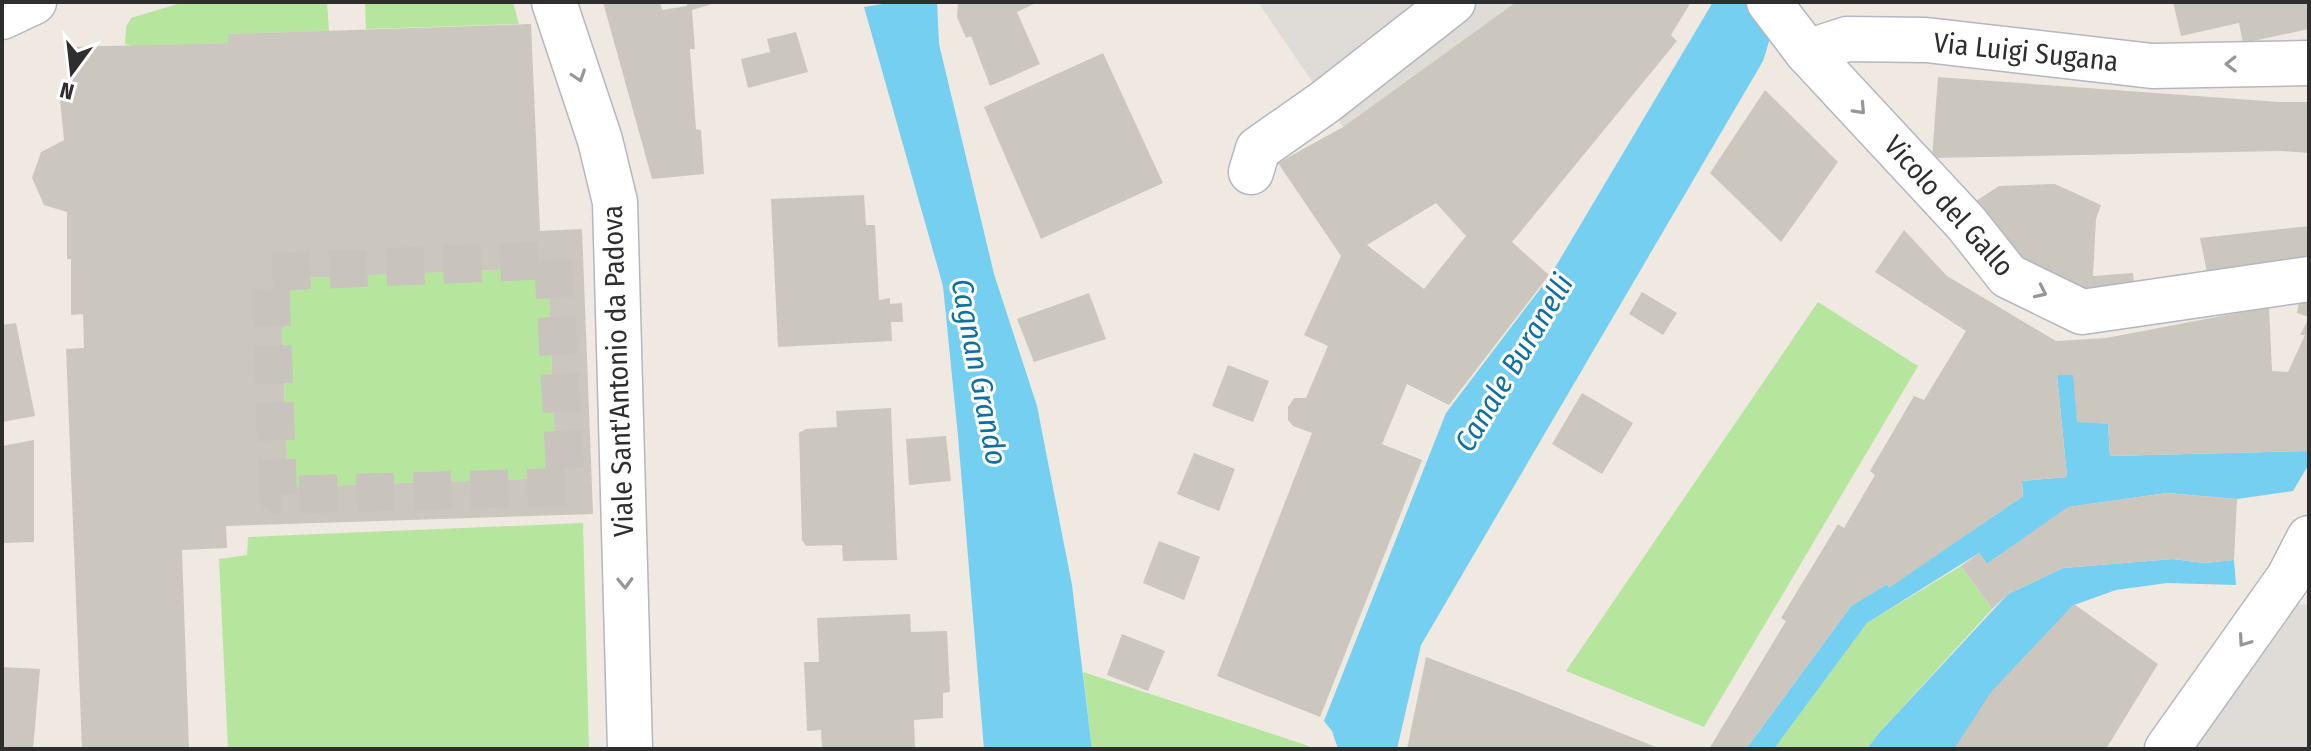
<svg xmlns="http://www.w3.org/2000/svg" width="2311" height="751" viewBox="0 0 2311 751" font-family="'Fira Sans Condensed',sans-serif">
	<style>
		.green { fill: #b6e59e }
		.plaza { fill: #dfdcd8 }
		.water { fill: #75cff0 }
		.building { fill: #cbc7bf; fill-rule: evenodd }
		.lines { fill: none; stroke-linecap: round; stroke-linejoin: round }
		.pedestrian-tunnel { stroke: #c8c4bd; stroke-width: 38; stroke-dasharray: 38 19; stroke-linecap: butt }
		.minor-casing { stroke: #b4b7c1; stroke-width: 47 }
		.minor { stroke: #fff; stroke-width: 44 }
		.oneway { stroke: #969696 }
		.labels { text-anchor: middle; dominant-baseline: central; stroke-width: 6; stroke-linejoin: round; paint-order: stroke }
		.street-label { font-size: 28px; fill: #2e2e2e; stroke: #fff }
		.water-label { font-size: 30px; font-style: italic; fill: #0d6fa3; stroke: #fff }
	</style>
	<rect width="100%" height="100%" fill="#efe9e1"/>
	<g class="green">
		<path d="M184 2H327L329 31 228 34V43L133 46 125 44 126 27 131 18Z"/>
		<path d="M365 2H513L519 24 366 29Z"/>
		<path d="M548 268 556 478 288 487 280 279Z"/>
		<path d="M1818 302 1918 366 1704 727 1566 671Z"/>
		<path d="M583 523 589 749H228L219 559 247 555 248 537Z"/>
		<path d="M1961 566 1992 609 1879 733 1867 749H1774L1867 623Z"/>
		<path d="M1083 672 1306 745 1314 749H1092Z"/>
	</g>
	<g class="plaza">
		<path d="M1258 2H1516L1343 127Z"/>
		<path d="M2295 604 2309 605V749H2191Z"/>
	</g>
	<g class="water">
		<path d="M896 2H937L939 44 994 274 1037 406 1072 585 1092 749H984L958 436 943 286 864 7Z"/>
		<path d="M1713 2H1750L1772 32 1763 61 1421 645 1397 749H1338L1332 731 1324 721 1446 413 1550 276Z"/>
		<path d="M2057 375H2073L2108 424 2110 456 2309 451V464L2293 491 2237 499 2167 493 2069 507 1987 564 1979 553 1867 623 1774 749H1746L1851 606 1887 584 1889 587 2023 496 2022 481 2067 477Z"/>
		<path d="M2173 559 2204 563 2234 560 2236 585 2167 583 2116 590 2074 605 1954 749H1867L1879 733 2008 594 2063 568Z"/>
	</g>
	<g class="building">
		<path d="M603 2H660L662 10 687 6V2H719L692 10 695 49H690L696 129 701 130 704 174 652 179Z"/>
		<path d="M958 2H1038L1017 12 1040 64 990 86 971 36 966 38 957 17Z"/>
		<path d="M1516 2H1691L1671 35 1677 41 1512 242 1549 275 1449 405 1407 384 1382 444 1422 460 1320 717 1217 676 1312 433 1293 426 1288 420V407L1294 398H1306L1328 346 1304 335 1341 256 1278 163 1343 127ZM1436 203 1466 236 1424 289 1367 245Z"/>
		<path d="M2173 2H2309V29L2243 43 2239 23 2181 36Z"/>
		<path d="M531 24 540 231 582 229 593 514 226 526 227 548 182 550 189 749H82L66 349 84 348 83 314 71 315V259H67V212L44 205 32 178 41 152 64 140 59 89 71 88 69 47 228 43V34ZM548 268 556 478 288 487 280 279Z"/>
		<path d="M796 32 808 72 748 88 741 59 770 52 767 39Z"/>
		<path d="M1103 53 1163 183 1041 239 984 107Z"/>
		<path d="M1938 77 2279 102H2309V153L2281 151 1932 158Z"/>
		<path d="M1765 90 1838 162 1781 242 1710 173Z"/>
		<path d="M2055 184 2101 205 2096 219 2093 276 2133 273 2135 294 2091 299 2022 269 1970 205 1999 186Z"/>
		<path d="M864 195 866 225H875L879 300 890 298V304L902 303 903 322H891L892 341 778 347 771 199Z"/>
		<path d="M2309 226V263L2209 282 2200 238Z"/>
		<path d="M1904 230 1947 276 2056 341 2106 338 2269 307 2272 371 2288 372 2305 335H2300L2309 318V451L2110 456 2108 424 2077 422 2073 375H2057L2067 477 2022 481 2023 496 1889 588 1887 584 1851 606 1746 749H1709L1786 621 1781 618 1838 524 1844 528 1875 475 1870 471 1914 396 1924 400 1966 331 1875 272Z"/>
		<path d="M1642 292 1677 313 1663 335 1629 314Z"/>
		<path d="M1089 293 1106 339 1034 362 1017 319Z"/>
		<path d="M2309 299V317L2297 313 2299 301Z"/>
		<path d="M16 323 35 416 2 422V325Z"/>
		<path d="M1228 365 1269 381 1253 422 1212 406Z"/>
		<path d="M1582 393 1633 423 1602 474 1552 444Z"/>
		<path d="M891 408 897 560 843 561 842 545 806 546 802 540 799 433 806 429 837 427 836 411Z"/>
		<path d="M946 436 951 481 909 485 906 439Z"/>
		<path d="M34 440V542L2 543V446Z"/>
		<path d="M1194 453 1235 469 1219 511 1177 494Z"/>
		<path d="M2167 493 2237 499 2234 560 2204 563 2173 559 2063 568 2008 594 1992 609 1961 566 1979 553 1987 564 2068 507Z"/>
		<path d="M1159 541 1200 557 1184 600 1143 583Z"/>
		<path d="M2074 604 2158 664 2106 749H1954L1991 692Z"/>
		<path d="M910 614 911 632 947 631 950 692 943 693V718L914 720 915 749H822L821 730 807 731 804 662H819L817 618Z"/>
		<path d="M1122 634 1165 651 1148 691 1107 675Z"/>
		<path d="M1426 657 1518 692 1661 749H1407Z"/>
		<path d="M2 667 40 669 33 749H2Z"/>
	</g>
	<g class="lines">
		<path class="pedestrian-tunnel" d="M553 260 566 487 278 495 270 272Z"/>
		<g class="minor-casing">
			<g id="minor">
				<path d="M554 2 600 140 615 202 630 749"/>
				<path d="M1769 2 1807 52 1966 223 2008 276 2082 312 2309 279"/>
				<path d="M2 17 34 2"/>
				<path d="M1807 52 1847 39 1926 40 2152 66 2309 63"/>
				<path d="M1251 172 1258 149 1325 102 1453 2"/>
				<path d="M2167 749 2289 577 2309 538"/>
			</g>
		</g>
		<use href="#minor" class="minor"/>
	</g>
	<defs><path id="oneway-chevron" d="M-2-3.5L2.5 0L-2 3.5" fill="none" stroke-width="1.6" stroke-linecap="round" stroke-linejoin="round" transform="scale(2)"/></defs>
	<g class="oneway">
		<use href="#oneway-chevron" transform="translate(2231 64) rotate(179)"/>
		<use href="#oneway-chevron" transform="translate(579 76) rotate(71)"/>
		<use href="#oneway-chevron" transform="translate(1860 109) rotate(47)"/>
		<use href="#oneway-chevron" transform="translate(2041 292) rotate(25)"/>
		<use href="#oneway-chevron" transform="translate(625 583) rotate(88)"/>
		<use href="#oneway-chevron" transform="translate(2244 641) rotate(125)"/>
	</g>
	<g class="labels">
		<g class="street-label">
			<text transform="translate(2026 52) rotate(6)">Via Luigi Sugana</text>
			<text transform="translate(1949 206) rotate(48)">Vicolo del Gallo</text>
			<text transform="translate(618 371) rotate(-92)">Viale Sant'Antonio da Padova</text>
		</g>
		<g class="water-label">
			<text transform="translate(1514 363) rotate(-59)">Canale Buranelli</text>
			<text transform="translate(979 372) rotate(79)">Cagnan Grando</text>
		</g>
	</g>
	<rect width="2311" height="751" fill="none" stroke="#2e2e2e" stroke-width="8"/>
	<g transform="translate(72 72) rotate(195)" stroke="#ffffff" stroke-width="6" paint-order="stroke">
	<path d="M0-6L14 30L0 20L-14 30Z" fill="#2e2e2e"/>
	<text y="-12" font-size="22" font-weight="bold" text-anchor="middle" fill="#2e2e2e">N</text>
	</g>
</svg>
